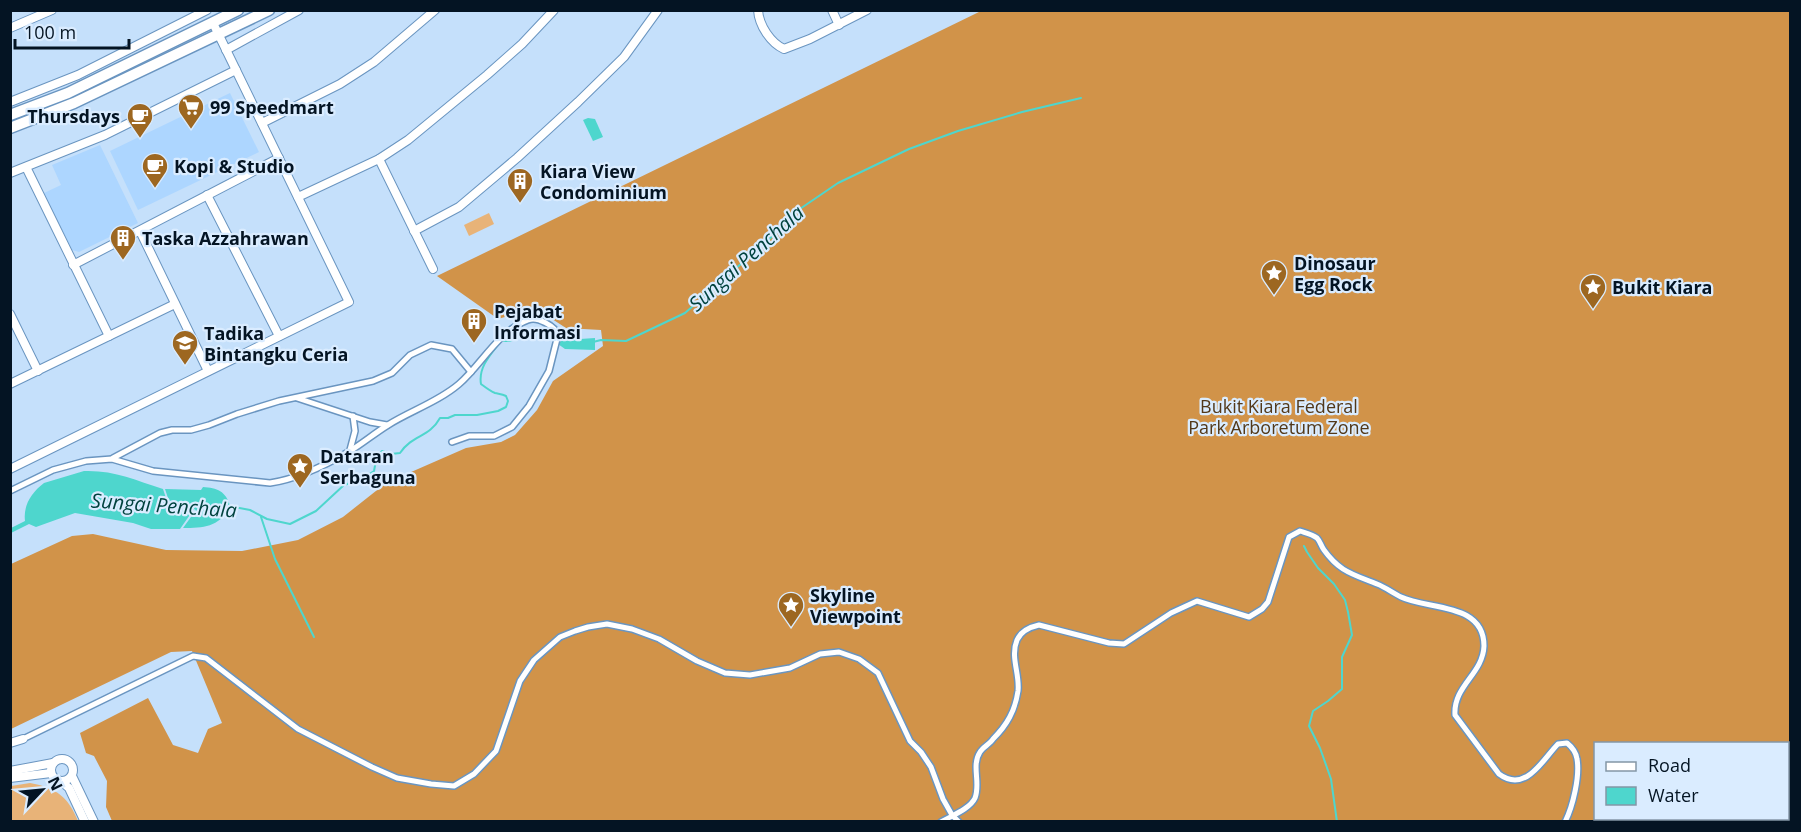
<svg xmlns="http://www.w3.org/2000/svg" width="1801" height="832" viewBox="0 0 1801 832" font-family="'Open Sans',sans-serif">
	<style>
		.built { fill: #add6ff }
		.green { fill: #e8b378 }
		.forest { fill: #d19349; fill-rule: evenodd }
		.water { fill: #4ed6cd }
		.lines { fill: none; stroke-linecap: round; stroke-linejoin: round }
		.stream { stroke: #4ed6cd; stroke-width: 2 }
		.pedestrian-casing { stroke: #6a95c0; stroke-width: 8 }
		.minor-casing { stroke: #6a95c0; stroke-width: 10 }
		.secondary-casing { stroke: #6a95c0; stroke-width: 13 }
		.pedestrian { stroke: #fff; stroke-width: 5 }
		.minor { stroke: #fff; stroke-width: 8 }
		.secondary { stroke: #fff; stroke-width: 10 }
		.labels { text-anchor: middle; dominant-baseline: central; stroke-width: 4.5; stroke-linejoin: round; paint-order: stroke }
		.poi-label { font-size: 18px; font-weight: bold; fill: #041423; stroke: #daecff; text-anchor: start }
		.park-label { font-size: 18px; fill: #523819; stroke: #daecff }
		.water-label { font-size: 20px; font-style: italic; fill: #01423e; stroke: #daecff }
	</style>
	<rect width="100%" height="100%" fill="#c5e0fb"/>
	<g class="built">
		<path d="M230 93 259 152 138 210 110 151Z"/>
		<path d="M100 145 138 223 79 252 72 250 44 193 61 185 52 165Z"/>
	</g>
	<g class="green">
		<path d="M489 213 494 224 469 236 464 225Z"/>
		<path d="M30 783C57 788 68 797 78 821H11V786Z"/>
	</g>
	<path class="forest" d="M981 11H1790V821H112L106 807 107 781 94 756 86 753 80 733 148 698 173 745 198 753 208 729 222 723 192 651 171 652 11 729V564L72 536 93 534 166 550 242 551 298 540 343 517 386 483 466 448 501 442 515 435 537 410 553 381 603 346 601 330 566 328 535 308 498 319 437 276ZM1596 744H1788V818H1596Z"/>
	<g class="water">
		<path d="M588 118 595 119 603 137 593 141 583 120Z"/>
		<path d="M560 337 580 339 595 338V350L565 349 558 344Z"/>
		<path d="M84 471C114 470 135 480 163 489L170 510H172L165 489 201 490 203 487C217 488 226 491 230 506 220 527 204 528 183 528L196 510 194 509 180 529H151L133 523 75 513 36 527 29 524 11 533V528L25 521C23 505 32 492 44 483Z"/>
	</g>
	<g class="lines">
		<g class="stream">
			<path d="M593 342 601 340 626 341 685 313 775 234 791 215 838 183 909 149 958 131 1022 112 1081 98"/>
			<path d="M229 506 250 510 267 519 290 524 316 511 344 485 360 480 374 471 377 455 382 451 391 454 400 453C413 434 429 438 440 418H448L455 415H477L498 411 506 407 508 401 506 396C502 394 499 394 495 393 490 391 485 387 481 384 478 367 491 354 501 341H510L529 330 556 340"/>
			<path d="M261 517 275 559 314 637"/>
			<path d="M1304 546 1307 552 1318 568 1334 584 1345 600 1348 612 1352 635 1342 657V689L1328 701 1313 711 1309 726 1320 748 1331 779 1337 822"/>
		</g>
		<g class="pedestrian-casing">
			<g id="pedestrian">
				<path d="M297 398 370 422 387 425"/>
				<path d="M350 450 355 431 353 416"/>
				<path d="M113 458 160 433 172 430H191L209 425 237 414 279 401 373 381 392 373 410 355 431 345 452 349 471 372"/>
				<path d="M10 491 53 470 86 461 112 459 153 471 270 483C298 479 326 465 350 451 363 443 375 433 388 425 410 411 438 402 459 384 482 364 498 331 528 320 537 316 555 326 558 335L549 371 529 406 512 427 494 436H469L452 442"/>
				<path d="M23 739 193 656 206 658 298 729 372 767 397 778 431 784 454 786 474 774 496 751 520 681 534 660 560 637 575 631 588 627 607 624 632 629 659 639 697 661 725 673 750 675 790 668 820 654 839 652 859 659 878 673 910 741 921 752 931 767 943 799 952 815 959 822"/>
				<path d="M941 822C951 816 970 809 975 798 981 783 971 766 980 752 983 747 990 744 993 739 1007 725 1015 711 1018 691 1020 674 1010 657 1017 640 1021 631 1030 627 1039 625L1109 643 1124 644 1171 613 1197 601 1249 617 1262 609 1268 602 1289 537 1300 531C1306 533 1312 534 1317 538 1320 541 1321 546 1324 550 1329 557 1337 565 1343 569 1354 576 1365 579 1377 584 1385 587 1393 593 1401 597 1428 610 1484 602 1484 646 1483 674 1453 686 1455 715L1499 774C1526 794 1543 759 1558 744L1567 743C1572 747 1576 752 1577 759 1580 776 1573 806 1565 822"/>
			</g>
		</g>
		<g class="minor-casing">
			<g id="minor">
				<path d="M758 10C759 26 771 43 784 49L810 39 867 10"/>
				<path d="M832 10 839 25"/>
				<path d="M10 28 52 10"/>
				<path d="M226 50 299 10"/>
				<path d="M10 102 78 75 207 10"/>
				<path d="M262 123 340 84 374 62 435 10"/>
				<path d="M379 159 433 269"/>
				<path d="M26 167 109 336"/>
				<path d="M10 173 105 135 236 70"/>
				<path d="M207 195 279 336"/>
				<path d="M298 197 379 159 408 140 487 75 522 44 554 10"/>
				<path d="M140 231 208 371"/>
				<path d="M414 231 459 207 517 158 578 102 624 57 658 10"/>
				<path d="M73 265 279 158"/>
				<path d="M10 314 38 371"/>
				<path d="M10 384 175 304"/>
				<path d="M10 469 349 302 213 23"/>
				<path d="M10 743 23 739"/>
				<circle cx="62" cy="770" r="11"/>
				<path d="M10 771 53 763"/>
				<path d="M72 776 94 822"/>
				<path d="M10 778 51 773"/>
				<path d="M62 782 69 788 85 822"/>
			</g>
		</g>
		<g class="secondary-casing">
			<g id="secondary">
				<path d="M10 115 68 93 238 10"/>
				<path d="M10 128 74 103 269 10"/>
			</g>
		</g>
		<use href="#pedestrian" class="pedestrian"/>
		<use href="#minor" class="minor"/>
		<use href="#secondary" class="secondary"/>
	</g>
	<defs>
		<g id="supermarket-pin" transform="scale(1.35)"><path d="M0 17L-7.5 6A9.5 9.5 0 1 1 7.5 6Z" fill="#9d6721" stroke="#daecff"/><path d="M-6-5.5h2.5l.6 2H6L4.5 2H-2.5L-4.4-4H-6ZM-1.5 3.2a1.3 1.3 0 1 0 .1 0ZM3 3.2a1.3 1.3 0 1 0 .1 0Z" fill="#fff"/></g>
		<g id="cafe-pin" transform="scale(1.35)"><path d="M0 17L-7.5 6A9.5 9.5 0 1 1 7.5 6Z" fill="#9d6721" stroke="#daecff"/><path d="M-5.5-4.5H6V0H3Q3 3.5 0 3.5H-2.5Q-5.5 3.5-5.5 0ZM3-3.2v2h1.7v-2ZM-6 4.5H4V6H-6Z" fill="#fff"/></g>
		<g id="building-pin" transform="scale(1.35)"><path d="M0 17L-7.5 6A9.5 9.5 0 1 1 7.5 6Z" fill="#9d6721" stroke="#daecff"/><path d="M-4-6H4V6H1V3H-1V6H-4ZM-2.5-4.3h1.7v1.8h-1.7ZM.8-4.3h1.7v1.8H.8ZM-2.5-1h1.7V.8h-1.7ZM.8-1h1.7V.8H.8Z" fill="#fff"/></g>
		<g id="sight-pin" transform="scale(1.35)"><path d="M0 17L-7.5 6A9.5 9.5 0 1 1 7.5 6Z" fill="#9d6721" stroke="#daecff"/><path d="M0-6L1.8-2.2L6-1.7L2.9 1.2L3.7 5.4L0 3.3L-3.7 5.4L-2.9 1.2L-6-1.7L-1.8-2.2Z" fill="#fff"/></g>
		<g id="school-pin" transform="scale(1.35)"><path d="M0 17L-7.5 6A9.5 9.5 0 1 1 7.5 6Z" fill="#9d6721" stroke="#daecff"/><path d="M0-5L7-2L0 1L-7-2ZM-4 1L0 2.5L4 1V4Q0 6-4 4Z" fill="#fff"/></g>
	</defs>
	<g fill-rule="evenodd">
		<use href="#supermarket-pin" x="191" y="107"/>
		<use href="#cafe-pin" x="140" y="116"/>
		<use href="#cafe-pin" x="155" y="166"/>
		<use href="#building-pin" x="520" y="181"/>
		<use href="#building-pin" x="123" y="238"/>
		<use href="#sight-pin" x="1274" y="273"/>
		<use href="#sight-pin" x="1593" y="287"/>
		<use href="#building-pin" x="474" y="321"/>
		<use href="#school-pin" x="185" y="343"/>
		<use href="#sight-pin" x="300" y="466"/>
		<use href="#sight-pin" x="791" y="605"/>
	</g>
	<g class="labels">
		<g class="poi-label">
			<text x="210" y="107">99 Speedmart</text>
			<text x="120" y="116" text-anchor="end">Thursdays</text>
			<text x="174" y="166">Kopi &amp; Studio</text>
			<text x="540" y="171">Kiara View<tspan x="540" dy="21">Condominium</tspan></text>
			<text x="142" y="238">Taska Azzahrawan</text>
			<text x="1294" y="263">Dinosaur<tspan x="1294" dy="21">Egg Rock</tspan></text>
			<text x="1612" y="287">Bukit Kiara</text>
			<text x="494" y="311">Pejabat<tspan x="494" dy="21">Informasi</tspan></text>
			<text x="204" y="333">Tadika<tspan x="204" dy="21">Bintangku Ceria</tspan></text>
			<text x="320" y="456">Dataran<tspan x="320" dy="21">Serbaguna</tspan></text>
			<text x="810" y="595">Skyline<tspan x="810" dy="21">Viewpoint</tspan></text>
		</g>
		<g class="park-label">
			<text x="1279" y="406">Bukit Kiara Federal<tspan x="1279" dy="21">Park Arboretum Zone</tspan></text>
		</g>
		<g class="water-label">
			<text transform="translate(746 258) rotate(-42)">Sungai Penchala</text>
			<text transform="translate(164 505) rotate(4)">Sungai Penchala</text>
		</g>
	</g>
	<rect width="1801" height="832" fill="none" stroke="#041423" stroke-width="24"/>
	<rect x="1594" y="742" width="195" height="78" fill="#daecff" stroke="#8496a7" stroke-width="1.5"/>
	<rect x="1606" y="762" width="30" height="9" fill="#ffffff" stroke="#8496a7" stroke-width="1.5"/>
	<text x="1648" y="772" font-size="18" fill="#041423">Road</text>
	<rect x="1606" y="787" width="30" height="18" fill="#4ed6cd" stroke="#8496a7" stroke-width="1.5"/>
	<text x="1648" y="802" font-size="18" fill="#041423">Water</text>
	<g transform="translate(42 790) rotate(64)" stroke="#daecff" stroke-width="4.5" paint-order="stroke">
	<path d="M0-4.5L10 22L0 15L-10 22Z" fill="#041423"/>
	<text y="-9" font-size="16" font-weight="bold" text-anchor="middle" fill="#041423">N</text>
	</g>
	<path d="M15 39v9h114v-9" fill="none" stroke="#041423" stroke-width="3"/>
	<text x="24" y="39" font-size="18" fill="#041423" stroke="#daecff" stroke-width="4.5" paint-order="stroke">100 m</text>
</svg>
